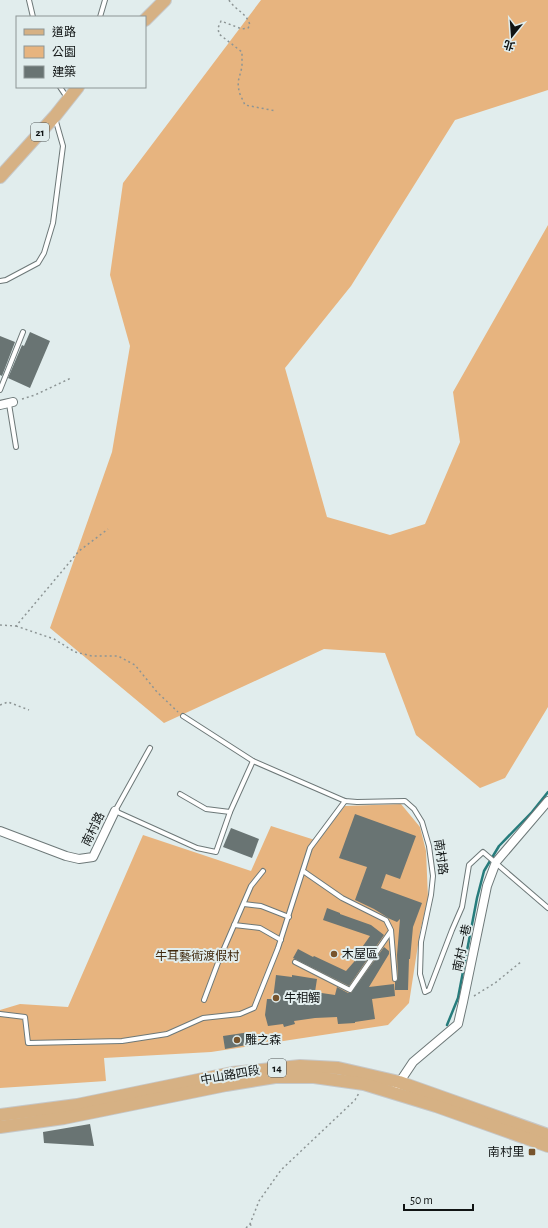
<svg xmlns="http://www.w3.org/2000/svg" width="548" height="1228" viewBox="0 0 548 1228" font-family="'Alegreya Sans','Noto Sans TC',sans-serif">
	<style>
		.green { fill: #e7b47f }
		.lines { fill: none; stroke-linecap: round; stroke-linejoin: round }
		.stream { stroke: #267c7c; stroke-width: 2.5 }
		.building { fill: #697473 }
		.lane-casing { stroke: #6d7878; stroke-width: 6 }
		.street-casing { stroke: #6d7878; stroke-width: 10 }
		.primary-casing { stroke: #c6c7c7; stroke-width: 14 }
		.path { stroke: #8d9595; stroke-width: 1.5; stroke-dasharray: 2 3; stroke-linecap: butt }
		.lane { stroke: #fff; stroke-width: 4 }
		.street { stroke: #fff; stroke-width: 8 }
		.primary { stroke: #d6b184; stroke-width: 12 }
		.poi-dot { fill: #77542d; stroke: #e1eded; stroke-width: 1.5 }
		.labels { text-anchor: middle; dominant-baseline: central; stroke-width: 4; stroke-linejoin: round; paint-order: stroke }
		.shield { fill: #e1eded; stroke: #4f5555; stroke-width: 1 }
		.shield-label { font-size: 11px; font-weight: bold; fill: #101414 }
		.street-label { font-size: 12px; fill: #101414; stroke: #e1eded }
		.poi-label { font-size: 12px; fill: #101414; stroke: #e1eded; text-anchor: start }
		.park-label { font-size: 12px; fill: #3f280d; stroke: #e1eded }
	</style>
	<rect width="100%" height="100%" fill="#e1eded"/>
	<g class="green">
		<path d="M261 0H548V90L455 120 351 286 285 368 327 517 390 535 425 524 460 442 453 392 548 225V707L505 778 480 788 416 735 385 653 324 649 164 723 50 628 112 452 130 346 110 275 123 183Z"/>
		<path d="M401 804 420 827 426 851 428 898 420 932 409 1003 388 1025 211 1052 104 1058 106 1081 0 1088V1010L20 1004 68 1007 143 835 251 871 271 826 318 841 345 806Z"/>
	</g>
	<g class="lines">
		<path class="stream" d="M447 1025 458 998 477 898 484 871 499 846 532 812 548 792"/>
	</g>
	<g class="building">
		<path d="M30 332 50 341 30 388 8 378 22 345 24 346Z"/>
		<path d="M0 336 15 342 2 376 0 375Z"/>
		<path d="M355 814 416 836 400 879 386 874 381 888 422 903 413 927 410 959H409L408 990H395V982L398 979 397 955 400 919 397 922 390 919 374 909 355 900 367 867 339 858Z"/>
		<path d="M231 828 259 839 252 858 223 847Z"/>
		<path d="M327 908 340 913V914L371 925 384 935 349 986 293 958 298 949 313 957 314 956 346 971 360 955 358 953 370 936 323 920Z"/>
		<path d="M384 947 389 951V954L369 987 394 984 395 996 372 999 375 1019 355 1022V1023L338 1024 337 1017 315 1018 294 1021 295 1024 284 1027 283 1024 268 1026 265 1015 267 999H273L276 975 292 977V975L317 979 315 992 335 995 337 987 348 993H351Z"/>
		<path d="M250 1032 252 1044 225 1049 223 1036Z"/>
		<path d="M90 1124 94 1146 44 1143 43 1132Z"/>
	</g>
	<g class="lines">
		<g class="lane-casing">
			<g id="lane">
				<path d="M29 0 33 17"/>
				<path d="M100 17 105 0"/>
				<path d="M60 87 68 99"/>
				<path d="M0 281 6 280 38 263 44 253 53 223 63 146 55 118"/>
				<path d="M0 390 23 332"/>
				<path d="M9 404 16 447"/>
				<path d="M183 716 253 761 345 801 357 802 405 801 414 809 422 822 429 846 433 876 431 895 421 942 420 974 425 992 429 990 452 930 462 907 469 865 483 852 548 908"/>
				<path d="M150 748 115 811 197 848 216 852 230 812 253 761"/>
				<path d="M180 794 206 809 230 812"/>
				<path d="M303 871 342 898 386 920 391 930 395 979"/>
				<path d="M244 904 261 906 289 917"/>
				<path d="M234 925 260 928 281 940"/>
				<path d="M295 962 350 990 391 931"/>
				<path d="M204 1000 219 960 251 886 263 871"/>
				<path d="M0 1014 25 1017 28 1043 122 1041 167 1034 203 1018 240 1014 254 1008 278 948 310 848 345 801"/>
			</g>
		</g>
		<g class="street-casing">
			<g id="street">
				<path d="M0 405 13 402"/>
				<path d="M0 831 66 856 79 859 93 857 115 811"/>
				<path d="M397 1086 413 1062 458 1024 463 1002 487 886 496 862 548 801"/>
			</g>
		</g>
		<g class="primary-casing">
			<g id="primary">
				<path d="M145 20 165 0"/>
				<path d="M0 177 55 116 78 87"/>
				<path d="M0 1115 77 1105 232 1073 300 1066 338 1068 399 1082 548 1135"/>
				<path d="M0 1127 64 1118 226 1085 275 1077H314L364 1084 436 1106 548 1146"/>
			</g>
		</g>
		<g class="path">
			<path d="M229 0C236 11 246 12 250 25L248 28 242 29 221 21 218 28 219 34 242 52V67L238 82 239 92 245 105 276 111"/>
			<path d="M22 399 35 395 71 378"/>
			<path d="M0 625 16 626 79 551 108 529"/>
			<path d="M16 626 54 639 75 652 92 656H118L135 665 157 692 178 712"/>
			<path d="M0 705 8 702 29 710"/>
			<path d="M474 996 495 983 522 961"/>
			<path d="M250 1224 253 1228"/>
			<path d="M246 1228 250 1224 259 1201 281 1170 355 1100 359 1093"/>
		</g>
		<use href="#lane" class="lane"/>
		<use href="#street" class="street"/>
		<use href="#primary" class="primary"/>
	</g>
	<g class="poi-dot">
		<circle cx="334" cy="954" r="4"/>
		<circle cx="276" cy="998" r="4"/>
		<circle cx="237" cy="1040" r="4"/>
		<rect x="528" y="1148" width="8" height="8" rx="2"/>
	</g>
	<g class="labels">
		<g class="shield">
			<rect x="31" y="123" width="18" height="18" rx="3"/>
			<rect x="268" y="1059" width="18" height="18" rx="3"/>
		</g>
		<g class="shield-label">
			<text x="40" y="132">21</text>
			<text x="277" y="1068">14</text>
		</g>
		<g class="street-label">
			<text transform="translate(93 829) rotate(-64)">南村路</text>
			<text transform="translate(441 857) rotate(82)">南村路</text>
			<text transform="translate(462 948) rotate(-78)">南村一巷</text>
			<text transform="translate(230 1075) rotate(-10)">中山路四段</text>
		</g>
		<g class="poi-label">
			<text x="342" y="954">木屋區</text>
			<text x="284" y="998">牛相觸</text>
			<text x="245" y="1040">雕之森</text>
			<text x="524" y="1152" text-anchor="end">南村里</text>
		</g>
		<g class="park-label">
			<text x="197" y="956">牛耳藝術渡假村</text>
		</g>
	</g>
	<rect x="16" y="16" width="130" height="72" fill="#e1eded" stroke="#8d9696"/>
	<rect x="24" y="29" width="20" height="6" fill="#d6b184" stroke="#8d9696"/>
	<text x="52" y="36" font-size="12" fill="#101414">道路</text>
	<rect x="24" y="46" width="20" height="12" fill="#e7b47f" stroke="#8d9696"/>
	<text x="52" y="56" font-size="12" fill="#101414">公園</text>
	<rect x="24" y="66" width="20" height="12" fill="#697473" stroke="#8d9696"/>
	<text x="52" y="76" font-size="12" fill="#101414">建築</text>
	<g transform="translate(512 36) rotate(197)" stroke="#e1eded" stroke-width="3" paint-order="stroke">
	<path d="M0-3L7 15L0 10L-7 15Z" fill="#101414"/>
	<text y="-6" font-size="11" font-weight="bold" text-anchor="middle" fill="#101414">北</text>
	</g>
	<path d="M404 1204v6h69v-6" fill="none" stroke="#101414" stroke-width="2"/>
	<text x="410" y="1204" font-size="12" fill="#101414" stroke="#e1eded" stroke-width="3" paint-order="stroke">50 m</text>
</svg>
